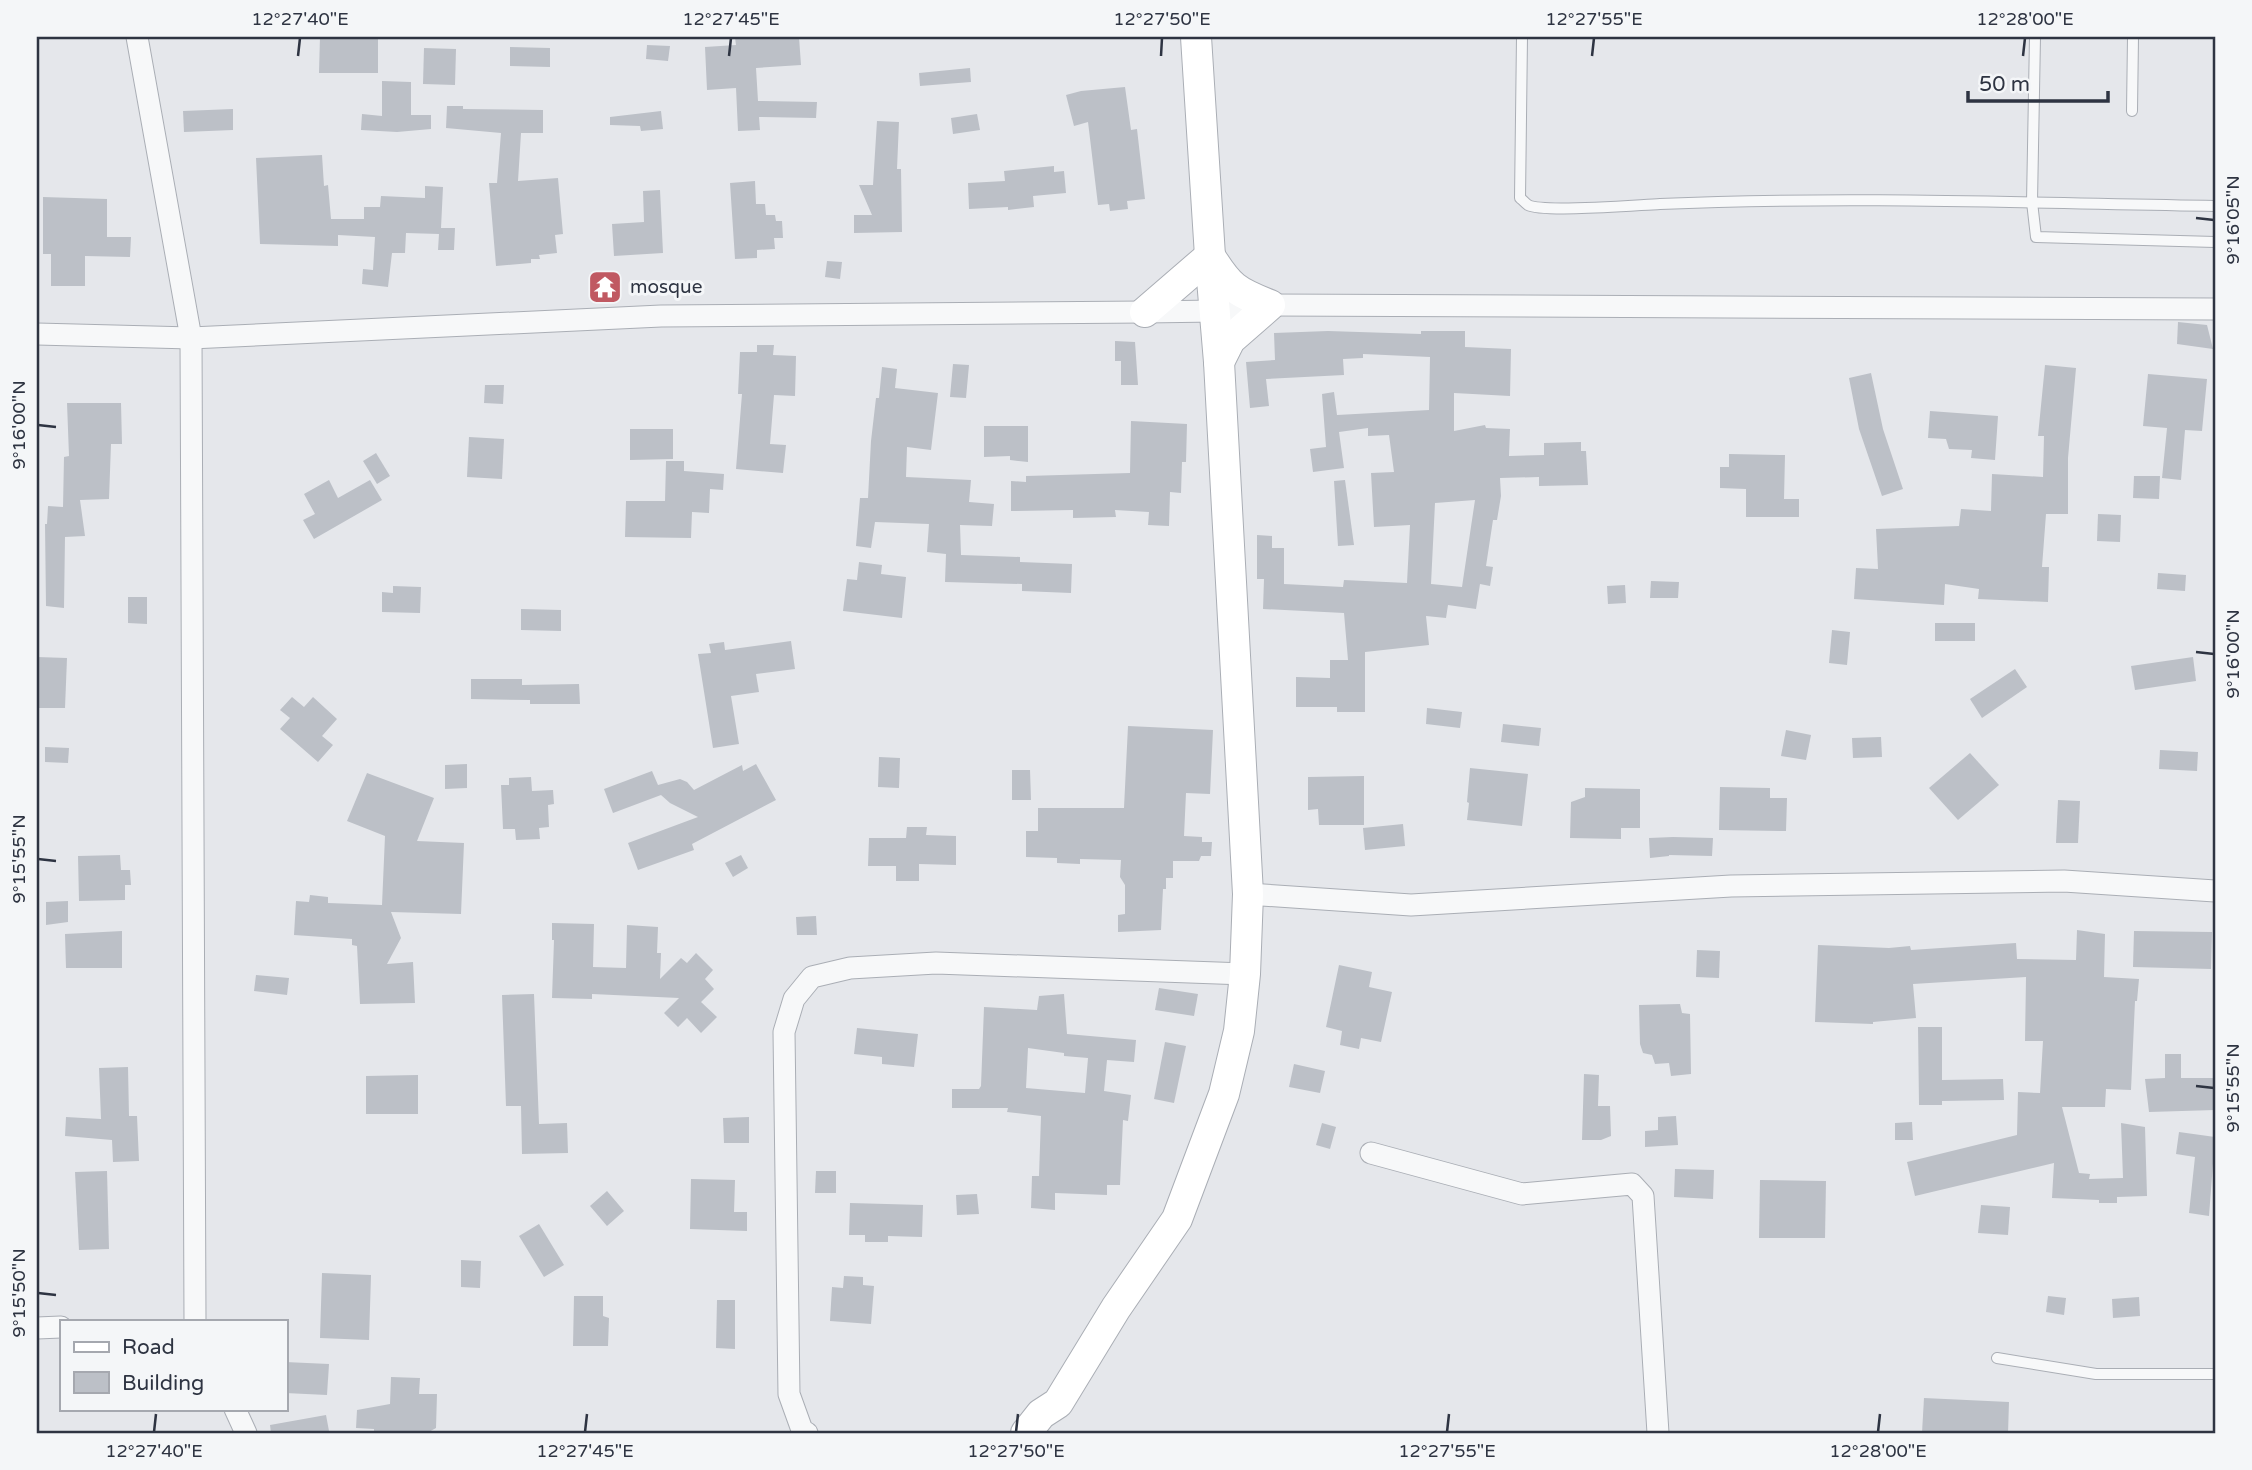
<svg xmlns="http://www.w3.org/2000/svg" width="2252" height="1470" font-family="'Varela Round',sans-serif">
  <style>
    .building { fill: #bcc0c7; fill-rule: evenodd }
    .lines { fill: none; stroke-linecap: round; stroke-linejoin: round }
    .lane-casing { stroke: #aaaeb5; stroke-width: 12 }
    .street-casing { stroke: #aaaeb5; stroke-width: 23 }
    .secondary-casing { stroke: #aaaeb5; stroke-width: 32 }
    .lane { stroke: #f7f8f9; stroke-width: 10 }
    .street { stroke: #f7f8f9; stroke-width: 21 }
    .secondary { stroke: #fff; stroke-width: 30 }
    .ticks { fill: none; stroke: #2e3442; stroke-width: 2.5 }
    .labels { text-anchor: middle; dominant-baseline: central; stroke-width: 6; stroke-linejoin: round; paint-order: stroke }
    .poi-label { font-size: 19px; fill: #2e3442; stroke: #f4f6f8; text-anchor: start }
    .neatline { fill: none; stroke: #2e3442; stroke-width: 2.5 }
    .ticks-label { font-size: 18px; text-anchor: middle; fill: #2e3442 }
  </style>
  <rect width="100%" height="100%" fill="#e5e7eb"/>
  <g class="building">
    <polygon points="320,37 378,37 378,73 319,73"/>
    <polygon points="735,37 799,37 801,65 756,68 758,101 817,102 816,118 759,117 760,130 738,131 736,88 707,90 705,47 736,45"/>
    <polygon points="647,45 670,46 668,61 646,59"/>
    <polygon points="510,47 550,48 550,67 510,66"/>
    <polygon points="424,48 456,49 455,85 423,84"/>
    <polygon points="970,68 971,82 920,86 919,73"/>
    <polygon points="382,81 411,82 411,115 431,115 431,129 397,132 361,130 362,114 382,116"/>
    <polygon points="1125,87 1131,130 1137,129 1145,199 1127,201 1128,209 1110,211 1109,204 1098,205 1088,122 1074,126 1066,95 1081,91"/>
    <polygon points="447,106 463,106 463,109 543,110 543,133 521,133 518,181 558,178 563,234 555,235 557,253 539,255 540,259 531,259 531,263 496,266 489,183 497,183 501,133 446,128"/>
    <polygon points="233,109 233,130 184,132 183,111"/>
    <polygon points="661,111 663,129 641,131 640,126 610,125 610,117"/>
    <polygon points="977,114 980,130 953,134 951,118"/>
    <polygon points="877,121 899,122 897,169 901,169 902,232 854,233 854,215 872,215 859,185 873,185"/>
    <polygon points="322,155 324,186 328,185 331,219 364,219 364,207 380,207 381,196 425,198 425,186 443,187 441,228 455,228 454,250 438,250 439,234 406,233 405,253 392,253 388,287 362,284 363,269 373,270 375,237 338,235 338,246 260,244 256,158"/>
    <polygon points="1054,166 1054,172 1064,171 1066,193 1033,196 1034,207 1008,210 1008,207 969,209 968,183 1005,181 1004,171"/>
    <polygon points="755,181 756,204 765,204 766,215 775,215 776,221 782,221 783,238 774,238 775,249 757,250 757,258 735,259 730,183"/>
    <polygon points="660,190 663,253 614,256 612,224 644,222 643,191"/>
    <polygon points="43,197 107,199 107,237 131,237 130,257 85,256 85,286 51,286 51,254 43,254"/>
    <polygon points="827,261 842,262 840,279 825,277"/>
    <polygon points="2178,322 2207,325 2213,349 2177,344"/>
    <path d="M1328 331 1421 334V331H1465V347L1511 349 1510 396 1454 393V431L1485 425 1486 428 1510 429 1509 456 1544 455V443L1581 442V451H1586L1588 485 1539 486V477L1500 478 1501 496 1497 520H1493L1486 566 1493 567 1490 586 1480 584 1476 609 1448 605 1446 618 1426 616 1429 645 1365 652V712H1337V707H1296V677L1330 678V660H1348L1344 613 1263 609 1264 579H1257V535L1272 536V548H1284V584L1343 587 1344 580 1407 583 1410 525 1374 527 1371 473 1394 472 1389 435 1368 436V428L1339 432 1344 468 1313 472 1310 449 1326 447 1322 394 1334 392 1337 415 1429 410 1430 357 1363 354V358L1343 359 1344 375 1266 379 1269 406 1250 408 1246 362 1275 360 1274 333ZM1475 500 1462 587 1431 584 1435 503Z"/>
    <polygon points="1115,341 1135,342 1138,385 1121,385 1121,361 1115,361"/>
    <polygon points="757,345 774,345 773,355 796,356 795,396 774,395 770,444 786,445 783,473 736,469 742,394 738,394 740,352 757,352"/>
    <polygon points="953,364 969,365 966,398 950,397"/>
    <polygon points="2045,365 2076,368 2068,458 2068,514 2046,514 2042,567 2049,567 2048,602 1978,599 1979,589 1945,584 1944,605 1854,599 1856,568 1878,569 1876,529 1959,526 1961,509 1991,511 1992,474 2043,477 2044,436 2038,436"/>
    <polygon points="882,367 897,369 895,388 938,393 931,450 907,447 906,477 971,480 969,502 994,504 992,526 960,525 961,555 1020,557 1020,562 1072,564 1071,593 1022,591 1022,584 945,582 946,554 927,552 929,524 875,522 871,548 856,546 860,498 868,498 871,441 876,398 879,398"/>
    <polygon points="1871,373 1883,429 1903,489 1882,496 1859,429 1849,378"/>
    <polygon points="2148,374 2207,379 2202,431 2185,430 2181,480 2162,478 2167,428 2143,426"/>
    <polygon points="485,385 504,385 503,404 484,403"/>
    <polygon points="67,403 121,403 122,444 111,444 109,499 80,500 85,536 65,537 64,608 46,606 45,524 47,524 48,506 63,507 64,457 69,456"/>
    <polygon points="1930,411 1998,416 1995,460 1971,458 1972,450 1949,449 1946,439 1928,438"/>
    <polygon points="1131,421 1187,424 1186,462 1182,462 1181,493 1170,492 1169,526 1148,525 1149,512 1115,510 1116,517 1073,518 1073,510 1011,511 1011,481 1026,482 1026,476 1130,473"/>
    <polygon points="984,426 1028,426 1028,462 1010,460 1010,456 984,457"/>
    <polygon points="630,429 673,429 673,459 630,460"/>
    <polygon points="469,437 504,439 502,479 467,477"/>
    <polygon points="376,453 390,476 377,484 363,461"/>
    <polygon points="1729,454 1785,455 1784,499 1799,499 1799,517 1746,517 1746,489 1720,488 1720,467 1729,467"/>
    <polygon points="666,461 684,461 684,471 724,474 723,490 710,489 709,513 692,512 691,538 625,537 626,501 665,501"/>
    <polygon points="2134,476 2160,476 2159,499 2133,498"/>
    <polygon points="329,480 338,498 370,480 382,500 314,539 303,520 315,514 304,494"/>
    <polygon points="1345,480 1354,545 1338,546 1334,481"/>
    <polygon points="2098,514 2121,515 2120,542 2097,541"/>
    <polygon points="859,562 882,565 881,574 906,577 902,618 843,611 847,579 857,580"/>
    <polygon points="2158,573 2186,575 2185,591 2157,589"/>
    <polygon points="1651,581 1679,582 1678,598 1650,598"/>
    <polygon points="1625,585 1626,603 1608,604 1607,586"/>
    <polygon points="393,586 421,587 420,613 382,612 382,592 393,593"/>
    <polygon points="128,597 147,597 147,624 128,623"/>
    <polygon points="521,609 561,610 561,631 521,630"/>
    <rect x="1935" y="623" width="40" height="18"/>
    <polygon points="1832,630 1850,632 1847,665 1829,663"/>
    <polygon points="791,641 795,669 756,674 759,692 731,696 739,744 713,748 698,654 711,653 709,644 724,642 725,650"/>
    <polygon points="37,657 67,658 65,708 37,708"/>
    <polygon points="2193,657 2196,681 2135,690 2131,666"/>
    <polygon points="2015,669 2027,687 1982,718 1970,699"/>
    <polygon points="471,679 522,679 522,685 579,684 580,704 530,704 530,700 471,699"/>
    <polygon points="292,697 304,707 313,697 337,719 322,736 333,745 318,762 280,729 290,718 280,710"/>
    <polygon points="1427,708 1462,712 1460,728 1426,724"/>
    <polygon points="1503,724 1541,728 1539,746 1501,742"/>
    <polygon points="1128,726 1213,730 1210,794 1186,793 1184,836 1202,837 1202,842 1212,842 1211,856 1201,856 1199,861 1173,861 1173,878 1166,878 1166,889 1163,889 1161,930 1118,932 1118,915 1125,914 1125,885 1120,877 1121,860 1080,859 1080,864 1057,863 1057,858 1026,857 1026,831 1038,831 1038,808 1124,808"/>
    <polygon points="1786,730 1811,735 1806,760 1781,756"/>
    <polygon points="1881,737 1882,757 1853,758 1852,738"/>
    <polygon points="45,747 69,748 68,763 45,762"/>
    <polygon points="2160,750 2198,752 2197,771 2159,769"/>
    <polygon points="1970,753 1999,785 1958,820 1929,788"/>
    <polygon points="879,757 900,758 899,788 878,787"/>
    <polygon points="467,764 467,788 445,789 445,765"/>
    <polygon points="756,764 776,800 692,844 694,850 638,870 628,843 698,817 670,803 661,795 613,813 604,789 652,771 658,785 680,779 687,782 694,790 742,765 743,771"/>
    <polygon points="1470,768 1528,774 1522,826 1467,820 1469,803 1467,802"/>
    <polygon points="1012,770 1030,770 1031,800 1012,800"/>
    <polygon points="367,773 434,798 417,841 464,843 461,914 391,912 401,938 387,964 413,962 415,1003 360,1004 357,946 352,945 352,939 294,935 296,901 309,902 310,895 328,897 328,903 382,905 385,836 347,821"/>
    <polygon points="1364,776 1364,825 1319,825 1318,809 1308,810 1308,777"/>
    <polygon points="531,777 532,791 553,790 554,804 548,805 549,827 539,828 540,839 516,840 515,829 503,829 501,785 509,785 509,778"/>
    <polygon points="1720,787 1770,788 1770,798 1787,798 1786,831 1719,830"/>
    <polygon points="1585,788 1640,789 1640,828 1621,828 1621,839 1570,838 1571,802 1585,797"/>
    <polygon points="2058,800 2080,801 2078,843 2056,843"/>
    <polygon points="1403,824 1405,846 1365,850 1363,828"/>
    <polygon points="907,827 927,827 926,835 956,836 956,865 919,864 919,881 896,881 896,866 868,866 869,838 906,838"/>
    <polygon points="1673,837 1713,838 1712,856 1669,855 1669,856 1650,858 1649,838"/>
    <polygon points="120,855 121,870 130,870 131,885 125,885 125,900 79,901 78,856"/>
    <polygon points="741,855 748,868 733,877 725,863"/>
    <polygon points="68,901 68,922 46,925 46,902"/>
    <polygon points="816,916 817,935 797,935 796,917"/>
    <polygon points="552,923 594,924 593,967 626,968 627,925 658,927 657,953 661,953 660,979 681,958 687,963 696,953 713,970 705,979 714,989 701,1002 717,1017 701,1033 687,1018 678,1027 664,1013 679,998 592,994 592,999 552,998 554,940 552,940"/>
    <polygon points="2077,930 2105,934 2104,977 2139,979 2137,1001 2135,1001 2131,1090 2106,1089 2105,1107 2062,1107 2079,1173 2090,1174 2089,1179 2123,1178 2121,1123 2145,1127 2147,1196 2117,1197 2117,1203 2099,1203 2099,1200 2052,1198 2054,1163 1915,1196 1907,1162 2017,1135 2018,1092 2040,1093 2043,1041 2025,1041 2026,977 1913,984 1916,1018 1873,1022 1873,1024 1815,1022 1818,945 1889,948 1910,946 1911,950 2016,943 2017,959 2076,960"/>
    <polygon points="122,931 122,968 66,968 65,934"/>
    <polygon points="2134,931 2212,932 2211,969 2133,967"/>
    <polygon points="1697,950 1720,951 1719,978 1696,977"/>
    <polygon points="1339,965 1372,972 1369,987 1392,992 1381,1042 1361,1038 1359,1049 1340,1045 1342,1031 1326,1027"/>
    <polygon points="256,975 289,978 287,995 254,991"/>
    <polygon points="1159,988 1198,994 1194,1016 1155,1010"/>
    <polygon points="534,994 539,1124 567,1123 568,1153 522,1154 521,1106 506,1106 502,995"/>
    <path d="M1064 994 1067 1034 1136 1040 1134 1062 1107 1060 1104 1091 1131 1095 1128 1121 1123 1120 1120 1185H1107V1195L1055 1193V1210L1031 1208 1032 1176H1039L1041 1116 1007 1112 1008 1108H952V1089H979L981 1086 984 1007 1037 1010 1039 996ZM1028 1048 1064 1053V1056L1088 1058 1085 1093 1026 1088Z"/>
    <polygon points="1680,1004 1682,1013 1690,1014 1691,1074 1671,1076 1669,1063 1655,1064 1652,1055 1643,1053 1640,1044 1639,1005"/>
    <polygon points="1918,1027 1942,1027 1942,1080 2003,1079 2004,1100 1942,1101 1942,1105 1919,1105"/>
    <polygon points="857,1028 918,1034 914,1067 882,1064 882,1057 854,1054"/>
    <polygon points="1165,1042 1186,1046 1174,1103 1154,1099"/>
    <polygon points="2165,1054 2181,1054 2181,1078 2215,1078 2215,1110 2149,1112 2145,1079 2165,1078"/>
    <polygon points="1294,1064 1325,1071 1320,1093 1289,1087"/>
    <polygon points="128,1067 129,1116 137,1116 139,1161 113,1162 112,1140 65,1136 66,1117 101,1119 99,1068"/>
    <polygon points="1584,1074 1599,1075 1598,1106 1610,1106 1611,1136 1601,1140 1582,1140"/>
    <polygon points="418,1075 418,1114 366,1114 366,1076"/>
    <polygon points="1676,1116 1678,1145 1645,1147 1645,1131 1658,1130 1658,1117"/>
    <polygon points="749,1117 749,1143 724,1143 723,1118"/>
    <polygon points="1912,1122 1913,1140 1895,1140 1895,1123"/>
    <polygon points="1322,1123 1336,1127 1330,1149 1316,1145"/>
    <polygon points="2179,1132 2215,1137 2209,1216 2189,1213 2195,1157 2176,1154"/>
    <polygon points="1675,1169 1714,1170 1713,1199 1674,1197"/>
    <polygon points="107,1171 109,1249 79,1250 75,1172"/>
    <polygon points="816,1171 836,1171 836,1193 815,1193"/>
    <polygon points="691,1179 735,1180 734,1212 747,1212 747,1231 690,1229"/>
    <polygon points="1760,1180 1826,1181 1825,1238 1759,1238"/>
    <polygon points="607,1191 624,1211 607,1226 590,1206"/>
    <polygon points="977,1194 979,1214 957,1215 956,1195"/>
    <polygon points="850,1203 923,1205 922,1237 888,1236 888,1242 865,1242 865,1235 849,1235"/>
    <polygon points="1981,1205 2010,1207 2008,1235 1978,1233"/>
    <polygon points="539,1224 564,1265 544,1277 519,1236"/>
    <polygon points="461,1260 481,1261 480,1288 461,1287"/>
    <polygon points="322,1273 371,1275 369,1340 320,1338"/>
    <polygon points="844,1276 863,1277 863,1285 874,1286 871,1324 830,1321 832,1287 843,1288"/>
    <polygon points="574,1296 603,1296 603,1316 609,1318 608,1346 573,1346"/>
    <polygon points="2048,1296 2066,1298 2064,1315 2046,1312"/>
    <polygon points="2139,1297 2140,1316 2113,1318 2112,1299"/>
    <polygon points="717,1300 735,1300 735,1349 716,1348"/>
    <polygon points="285,1362 329,1364 327,1395 285,1393"/>
    <polygon points="391,1377 420,1378 419,1394 437,1394 436,1428 427,1433 374,1433 374,1429 356,1428 357,1410 390,1404"/>
    <polygon points="1924,1398 2009,1402 2008,1433 1922,1433"/>
    <polygon points="326,1415 329,1431 271,1433 270,1425"/>
  </g>
  <g class="lines">
    <g class="lane-casing">
      <g id="lane">
        <path d="M1522 37 1520 198C1523 200 1525 203 1528 205 1543 213 1637 205 1660 204 1845 196 2030 203 2215 206"/>
        <polyline points="2035,37 2032,202 2036,237 2215,242"/>
        <polyline points="2132,111 2133,37"/>
        <polyline points="1997,1358 2096,1374 2215,1374"/>
      </g>
    </g>
    <g class="street-casing">
      <g id="street">
        <polyline points="137,37 191,338 195,1321"/>
        <polyline points="37,334 191,338 661,316 1145,312 1216,311 1270,305 2215,309"/>
        <polyline points="1248,894 1411,905 1731,886 2064,881 2215,891"/>
        <polyline points="1371,1153 1522,1194 1632,1184 1643,1196 1658,1433"/>
        <polyline points="37,1328 61,1327"/>
        <polyline points="235,1409 246,1433"/>
        <polyline points="807,1433 802,1430 789,1394 784,1032 794,999 812,977 850,968 936,963 1245,974"/>
      </g>
    </g>
    <g class="secondary-casing">
      <g id="secondary">
        <path d="M1145 312 1210 256C1229 287 1236 292 1270 305L1230 340 1219 362"/>
        <polyline points="1026,1433 1041,1414 1058,1403 1116,1308 1177,1219 1224,1094 1239,1031 1245,974 1248,894 1219,362 1210,256 1196,37"/>
      </g>
    </g>
    <use href="#lane" class="lane"/>
    <use href="#street" class="street"/>
    <use href="#secondary" class="secondary"/>
  </g>
  <path class="ticks" d="M298 56 300 38M729 56 731 38M1161 56 1162 38M1592 56 1594 38M2023 56 2025 38M2196 218 2214 220M38 425 56 427M2196 652 2214 654M38 859 56 861M2196 1086 2214 1088M38 1293 56 1295M154 1432 156 1414M585 1432 587 1414M1016 1432 1018 1414M1447 1432 1449 1414M1878 1432 1880 1414"/>
  <defs>
    <g id="temple-square" transform="scale(1.75)"><rect x="-9" y="-9" width="18" height="18" rx="4" fill="#c05962" stroke="#f4f6f8"/><path d="M0-6L5-2H3V0L6.5 2.5H4V6H1.5V3h-3V6H-4V2.5H-6.5L-3 0V-2H-5Z" fill="#fff"/></g>
  </defs>
  <g fill-rule="evenodd">
    <use href="#temple-square" x="605" y="287"/>
  </g>
  <g class="labels">
    <g class="poi-label">
      <text x="630" y="287">mosque</text>
    </g>
  </g>
  <rect width="2252" height="1470" fill="none" stroke="#f4f6f8" stroke-width="77"/>
  <rect x="60" y="1320" width="228" height="91" fill="#f4f6f8" stroke="#a5a8af" stroke-width="2"/>
  <rect x="74" y="1342" width="35" height="10" fill="#ffffff" stroke="#a5a8af" stroke-width="2"/>
  <text x="122" y="1354" font-size="21" fill="#2e3442">Road</text>
  <rect x="74" y="1372" width="35" height="21" fill="#bcc0c7" stroke="#a5a8af" stroke-width="2"/>
  <text x="122" y="1390" font-size="21" fill="#2e3442">Building</text>
  <path d="M1968 91v10h140v-10" fill="none" stroke="#2e3442" stroke-width="3.5"/>
  <text x="1979" y="91" font-size="21" fill="#2e3442" stroke="#f4f6f8" stroke-width="5" paint-order="stroke">50 m</text>
  <rect x="38" y="38" width="2176" height="1394" class="neatline"/>
  <g class="ticks-label">
    <text x="300" y="25">12°27'40"E</text>
    <text x="731" y="25">12°27'45"E</text>
    <text x="1162" y="25">12°27'50"E</text>
    <text x="1594" y="25">12°27'55"E</text>
    <text x="2025" y="25">12°28'00"E</text>
    <text transform="translate(2233 220) rotate(-90)" y="6">9°16'05"N</text>
    <text transform="translate(19 425) rotate(-90)" y="6">9°16'00"N</text>
    <text transform="translate(2233 654) rotate(-90)" y="6">9°16'00"N</text>
    <text transform="translate(19 859) rotate(-90)" y="6">9°15'55"N</text>
    <text transform="translate(2233 1088) rotate(-90)" y="6">9°15'55"N</text>
    <text transform="translate(19 1293) rotate(-90)" y="6">9°15'50"N</text>
    <text x="154" y="1457">12°27'40"E</text>
    <text x="585" y="1457">12°27'45"E</text>
    <text x="1016" y="1457">12°27'50"E</text>
    <text x="1447" y="1457">12°27'55"E</text>
    <text x="1878" y="1457">12°28'00"E</text>
  </g>
</svg>
